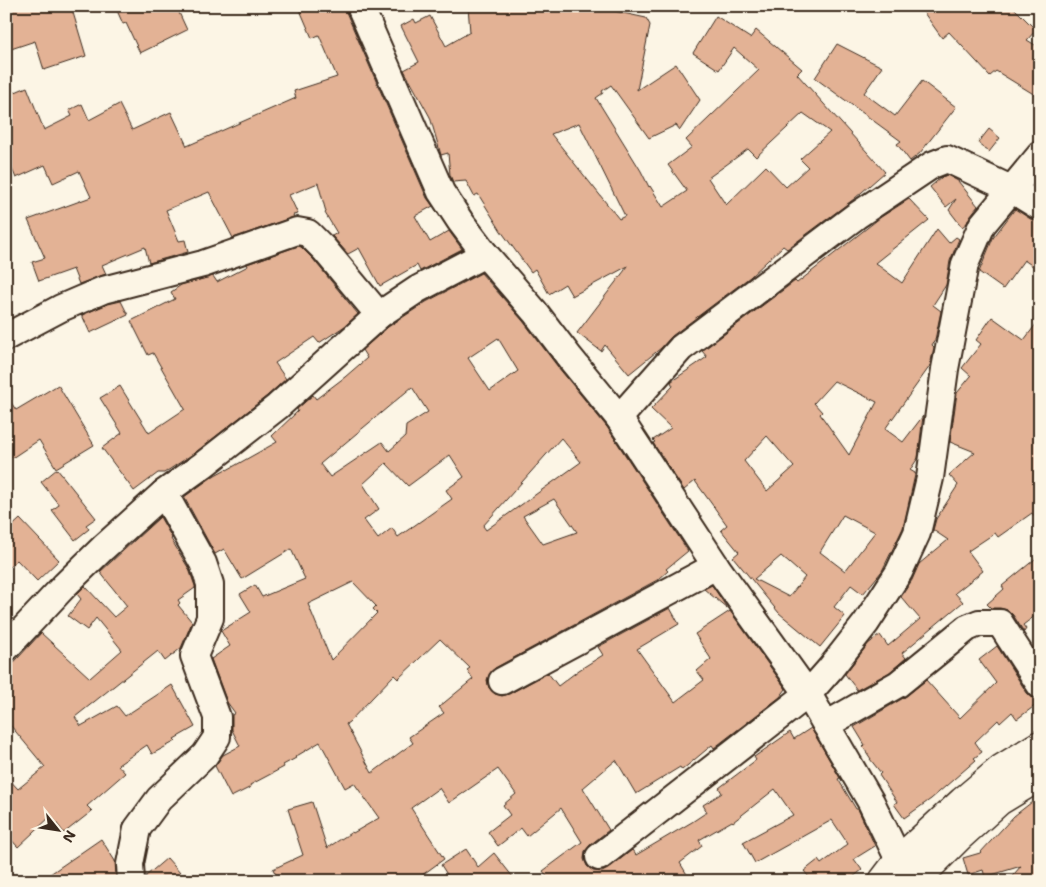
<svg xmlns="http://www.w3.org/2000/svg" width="1046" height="887" font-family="'Shantell Sans',sans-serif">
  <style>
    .building { fill: #e3b295; stroke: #3b2a1e; fill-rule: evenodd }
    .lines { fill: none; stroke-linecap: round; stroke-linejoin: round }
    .minor-casing { stroke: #3b2a1e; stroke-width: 30 }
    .major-casing { stroke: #3b2a1e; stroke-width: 31 }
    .minor { stroke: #fcf5e5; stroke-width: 26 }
    .major { stroke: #fcf5e5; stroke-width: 28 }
  </style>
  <rect width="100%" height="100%" fill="#fcf5e5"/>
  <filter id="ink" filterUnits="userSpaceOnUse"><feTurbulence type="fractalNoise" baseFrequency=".02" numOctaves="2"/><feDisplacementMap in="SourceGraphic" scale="10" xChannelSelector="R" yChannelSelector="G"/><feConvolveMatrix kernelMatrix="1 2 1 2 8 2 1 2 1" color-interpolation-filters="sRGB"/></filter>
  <g filter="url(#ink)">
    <g class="building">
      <polygon points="6,6 71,6 86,56 44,70 35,41 11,49 6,34"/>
      <polygon points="115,6 176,6 187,30 140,53 126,23 123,24"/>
      <polygon points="309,6 345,6 346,12 427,198 433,206 415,216 430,242 449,231 462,249 420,271 417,265 380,286 359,248 348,254 332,236 337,233 325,213 326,212 318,183 289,195 298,214 293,215 294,217 233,238 209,192 166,210 179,241 185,240 188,252 149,263 145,247 102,265 106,274 79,284 73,269 39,281 32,262 45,258 28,220 91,197 79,171 53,183 45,165 16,178 6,156 6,96 27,87 44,130 72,116 69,110 82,104 89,120 119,104 132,130 171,112 187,146 296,98 294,91 337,77 319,35 312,38 300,10"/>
      <path d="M468 6H591L646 18 650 25 637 90 676 64 700 100 680 130 676 125 649 138 611 85 602 91 603 93 596 98 641 171 649 187 650 186 663 207 687 191 668 165 692 147 686 140 759 70 734 48 719 70 693 53 716 16 750 38 756 30 802 69 797 74 885 172 854 199 787 249 783 246 750 277 672 336 661 348 629 374 605 345 601 351 577 333 628 266 572 296 565 284 549 294 535 269 531 272 501 231 478 194 474 196 466 181 453 182 450 175 448 153 441 155 430 117 404 70 419 62 401 26 414 19 416 23 430 16 446 46 470 32ZM803 113 830 132 800 159 808 167 786 187 766 166 726 205 708 178 748 149 756 157ZM579 123 625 216 619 219 551 134Z"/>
      <polygon points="919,6 1012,6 1036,30 1027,40 1040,48 1040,98 996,71 990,76 949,32 942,38"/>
      <polygon points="837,44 882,67 864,93 895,116 922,81 956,107 920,153 910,161 897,144 901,141 815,78"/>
      <polygon points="989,129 1000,138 989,152 978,143"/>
      <polygon points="947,175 958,181 978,206 970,216 967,223 962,227 949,210 956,199 946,207 930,187 942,177"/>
      <path d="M909 199 929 220 875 263 902 283 937 229 949 243 956 237 959 239 950 261 946 285 933 305 941 311 935 340 932 345 934 347 930 366 885 429 903 442 923 416 918 458 910 470 915 473V475L903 528 882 571 863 594 851 585 834 607 845 616 820 647 779 613 733 557 739 552 721 530 727 525 695 481 684 490 653 443 655 442 653 440 671 428 651 409 673 386 671 382 672 381 707 357 702 351 795 281 797 283 881 217ZM834 381 877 402 849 455 820 414 822 412 814 403ZM767 436 794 467 767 491 744 461ZM843 515 875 532 845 571 820 552ZM781 556 805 577 789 597 754 579Z"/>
      <polygon points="1015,209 1032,220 1040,222 1040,271 1024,260 1003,289 979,272 993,238"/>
      <polygon points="298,246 301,247 313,259 358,314 345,326 319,343 314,337 275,363 286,379 267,396 196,452 164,473 158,473 134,491 102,448 122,433 100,398 120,386 149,433 185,409 153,353 148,355 131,321 175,299 171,292 181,285 213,276 217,282 248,266 247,264"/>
      <path d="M481 273 523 321 558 367 607 427 688 551 666 569 668 571 659 579 495 668 490 673 487 680 489 688 495 694 502 696 509 694 548 673 558 686 579 670 603 655 598 647 670 608 679 624 637 649 675 702 704 680 697 671 711 659 695 634 730 611 786 689 780 697 714 748 712 745 682 770 680 767 636 794 616 760 583 788 609 830 590 845 585 851 584 859 587 866 593 871 602 872 608 869 632 850 636 855 692 822 707 812 703 805 722 793 719 788 756 760 754 757 790 732 794 739 811 728 840 778 838 779 856 809H858L875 846 854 859 862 870 848 881H812L804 871 818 860 821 864 848 844 832 820 755 863 743 842 793 815 775 789 733 822 732 821 699 840 702 846 680 863 691 881H550L543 871 582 842 561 808 527 836 521 828 498 846 488 832 510 815 503 805 516 794 498 769 449 803 439 788 411 808 444 859 414 881H279L273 869 303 855 288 809 312 802 327 848 352 832 353 833 379 818 354 783 345 788 320 742 295 757 296 758 283 765 284 767 250 785 251 787 231 797 215 766 223 755 240 746 232 730V715L235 713 227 702 211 659 230 646 221 631 251 612 240 594 255 585 262 597 305 579 291 549 242 579 224 549 215 554 184 497 215 475 226 469 227 470 277 442 272 436 298 411 297 409 313 395 316 399 345 377 367 358 362 350 388 327 426 302ZM498 338 518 371 490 391 468 358ZM412 387 428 412 406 426 405 437 389 451 382 442 330 477 320 464ZM561 438 581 462 486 530 483 526ZM450 455 464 477 446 490 452 499 398 537 392 528 378 539 364 520 379 509 363 484 386 463 408 486ZM554 499 577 532 543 544 523 516ZM353 582 376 606 373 609 377 613 331 660 308 604ZM440 639 470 668 467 670 473 679 439 707 444 713 409 737 413 743 372 773 346 724 349 722 394 675 398 679Z"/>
      <polygon points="121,301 128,315 90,333 82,315 108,304"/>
      <polygon points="992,317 1024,340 1040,319 1040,523 1032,513 998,537 995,533 968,551 983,571 955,593 963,602 902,653 906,658 890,672 857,690 845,674 868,644 880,635 888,646 920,619 901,597 912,580 919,564 948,540 933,530 936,519 958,485 949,475 975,452 950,442 957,393 971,376 962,368 981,344 976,340"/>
      <polygon points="58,385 94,445 56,468 39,440 12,458 6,449 6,395 16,410"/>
      <polygon points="57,469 96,518 86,525 89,529 75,540 52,510 59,505 41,482"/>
      <polygon points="160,517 172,538 171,539 189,569 195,586 195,588 178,600 180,603 178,605 192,622 181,648 165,661 158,651 75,717 81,726 117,706 125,716 172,685 195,727 174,739 176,741 152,754 147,745 118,765 125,773 87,806 92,811 64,833 51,816 18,847 6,834 6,776 18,789 45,767 6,720 6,671 41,633 90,678 122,650 96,618 87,630 68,616 81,599 77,594 85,586 114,617 127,606 100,572"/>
      <polygon points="20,519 59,560 37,581 17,560 6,570 6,532"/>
      <polygon points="1040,555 1040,612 1023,625 1026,629 1024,632 1013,615 1008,610 1000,608 991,608 987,604 1004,589 1002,586"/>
      <polygon points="712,585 727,608 704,589"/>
      <polygon points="997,646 1027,693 1033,698 1040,700 1040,702 1017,719 1012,712 1000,723 998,720 975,742 982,752 974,758 976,760 931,799 904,818 894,804 897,802 879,775 881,773 870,759 871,759 863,747 865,745 854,727 905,697 926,680 960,718 996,683 979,660"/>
      <polygon points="1032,802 1040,813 1040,881 1008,881 1021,866 985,877 983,870 968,875 963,858 980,853 1014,816"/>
      <polygon points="101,839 115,861 116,877 110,881 40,881"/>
      <polygon points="466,849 478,867 494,853 516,881 451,881 441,865"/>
      <polygon points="167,858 187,881 146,881 146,876"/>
    </g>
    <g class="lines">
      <g class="minor-casing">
        <g id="minor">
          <polyline points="360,6 441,192 460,221 485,254 535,312 570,358 619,418 716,566 808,694 871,802 899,860 914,876"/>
          <polyline points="6,337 61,308 103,290 203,264 297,231 308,233 324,249 379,315"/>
          <polyline points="619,418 681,348 856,216 932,165 947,159 1011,189 1040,207"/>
          <polyline points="6,648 65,585 103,548 164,493 203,465 277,407 379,315 418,289 485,254"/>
          <polyline points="502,681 716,566"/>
          <polyline points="826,725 898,684 967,628 979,623 1000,623 1040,685"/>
          <polyline points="599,857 808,694 830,669 866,623 899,572 917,533 930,478 945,369 965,264 982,225 1040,155"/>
          <polyline points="131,881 130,864 137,829 159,799 205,755 217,737 217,717 194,656 210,618 210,584 203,563 164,493"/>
        </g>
      </g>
      <g class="major-casing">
        <g id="major">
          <polyline points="883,881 899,860 963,801 1001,769 1040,745"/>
          <polyline points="915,881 959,837 999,801 1040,776"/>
        </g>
      </g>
      <use href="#minor" class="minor"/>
      <use href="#major" class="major"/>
    </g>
  </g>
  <rect width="1046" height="887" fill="none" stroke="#fcf5e5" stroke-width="25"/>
  <rect x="12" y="12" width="1021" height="862" fill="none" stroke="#3b2a1e" stroke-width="2" filter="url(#ink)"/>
  <g transform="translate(58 830) rotate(120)" stroke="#fcf5e5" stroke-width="4" paint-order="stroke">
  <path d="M0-4L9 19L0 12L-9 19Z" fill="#3b2a1e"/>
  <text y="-8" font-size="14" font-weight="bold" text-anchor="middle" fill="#3b2a1e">N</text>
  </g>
</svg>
